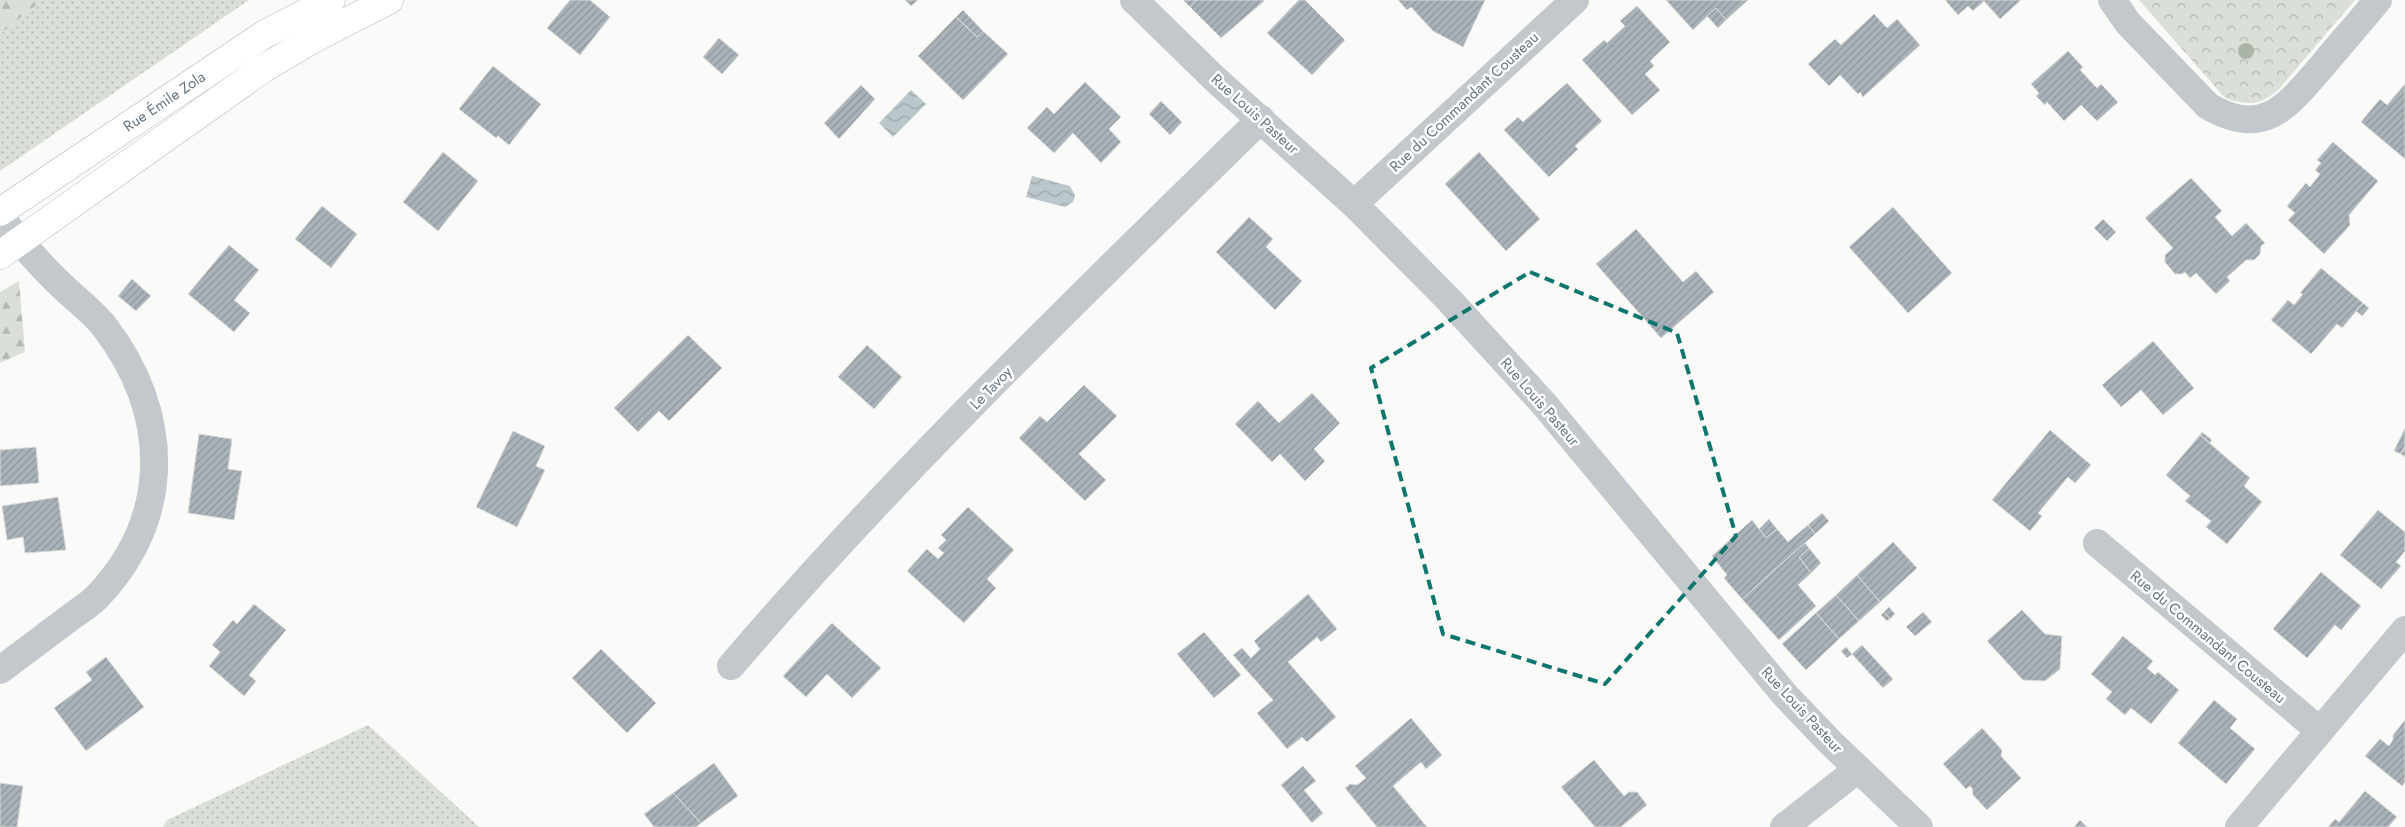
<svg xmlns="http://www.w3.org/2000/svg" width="2405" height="827" font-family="Jost,sans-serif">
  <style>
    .grass { fill: url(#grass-dots) }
    .forest { fill: url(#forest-firs) }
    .park { fill: url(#park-crowns) }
    .water { fill: url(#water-waves) }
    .building { fill: url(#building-hatch); stroke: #dcdcda }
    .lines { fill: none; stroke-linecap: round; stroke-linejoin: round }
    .secondary-casing { stroke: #b3babf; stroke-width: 29 }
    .street { stroke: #c3c8cc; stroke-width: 28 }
    .secondary { stroke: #fff; stroke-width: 28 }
    .tree { fill: #aab4a7 }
    .marked { fill: none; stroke: #0f766e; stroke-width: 4; stroke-dasharray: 10 6; stroke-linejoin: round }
    .labels { text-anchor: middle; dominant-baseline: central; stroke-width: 5; stroke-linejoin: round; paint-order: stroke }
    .street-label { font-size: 15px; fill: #657683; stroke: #fff }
  </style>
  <defs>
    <pattern id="grass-dots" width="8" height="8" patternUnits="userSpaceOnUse" patternTransform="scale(1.25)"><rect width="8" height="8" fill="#dadfd7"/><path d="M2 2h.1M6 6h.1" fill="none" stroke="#b4b9b4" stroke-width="1.8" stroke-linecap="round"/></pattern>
    <pattern id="forest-firs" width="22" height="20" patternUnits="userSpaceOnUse" patternTransform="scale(1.25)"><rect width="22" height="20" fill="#dadfd7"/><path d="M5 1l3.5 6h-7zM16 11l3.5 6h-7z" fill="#b4b9b4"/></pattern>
    <pattern id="park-crowns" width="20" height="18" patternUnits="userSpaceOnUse" patternTransform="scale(1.25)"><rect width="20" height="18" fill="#dadfd7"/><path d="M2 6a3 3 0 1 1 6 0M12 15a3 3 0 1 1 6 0" fill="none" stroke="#b4b9b4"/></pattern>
    <pattern id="water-waves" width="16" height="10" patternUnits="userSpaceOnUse" patternTransform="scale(1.25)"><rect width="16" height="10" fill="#bbc7cb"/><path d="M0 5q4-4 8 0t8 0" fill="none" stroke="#9ca6aa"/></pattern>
    <pattern id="building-hatch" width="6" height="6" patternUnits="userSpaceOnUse" patternTransform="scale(1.25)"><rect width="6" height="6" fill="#aab3b9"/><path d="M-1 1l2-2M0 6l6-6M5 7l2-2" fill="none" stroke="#8e969c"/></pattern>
  </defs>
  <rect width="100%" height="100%" fill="#fafaf8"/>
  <g class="grass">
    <polygon points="42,0 249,0 0,171 0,34"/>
    <polygon points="368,725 479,827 163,827 167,820"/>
  </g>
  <g class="forest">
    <polygon points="0,0 42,0 0,34"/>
    <polygon points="19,281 25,352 0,363 0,292"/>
  </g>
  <path class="park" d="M2139 0H2355L2279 89C2261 105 2247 107 2224 97Z"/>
  <g class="water">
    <polygon points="911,90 926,104 893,137 879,123"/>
    <polygon points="1032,176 1070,186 1075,195 1073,202 1065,207 1026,197"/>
  </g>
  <g class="building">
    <polygon points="570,0 590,0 610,17 580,55 547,28"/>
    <polygon points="905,0 918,0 911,6"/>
    <polygon points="1183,0 1197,0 1190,7"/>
    <polygon points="1197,0 1264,0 1264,1 1221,38 1190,7"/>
    <polygon points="1299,0 1305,0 1345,40 1312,75 1267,33"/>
    <polygon points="1398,0 1485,0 1463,47 1433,31 1411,7 1407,10"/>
    <polygon points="1666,0 1748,0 1726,20 1716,8 1693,30"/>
    <polygon points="1945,0 2021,0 2000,19 1984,1 1973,11 1968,6 1958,15"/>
    <polygon points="1637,6 1670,42 1650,61 1654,66 1645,74 1660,90 1632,115 1582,60 1604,40 1607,43 1625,26 1620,21"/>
    <polygon points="1716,8 1726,20 1718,28 1707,16"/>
    <polygon points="963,10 983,31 977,37 956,17"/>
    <polygon points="1874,14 1887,28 1897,19 1920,45 1863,97 1860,92 1858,94 1840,75 1829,86 1808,64 1835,39 1841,45"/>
    <polygon points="956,17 977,37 983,31 1008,54 963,100 918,56"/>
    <polygon points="719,38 739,55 722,74 703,57"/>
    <polygon points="2068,51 2083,67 2080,70 2097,88 2101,84 2118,102 2097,121 2081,105 2064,121 2047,102 2045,105 2036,96 2039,93 2031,84"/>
    <polygon points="493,66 541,104 509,145 498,136 496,138 459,109"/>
    <polygon points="1085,82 1121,117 1109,129 1121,142 1101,163 1073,133 1054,153 1027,128 1047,107 1054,114"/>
    <polygon points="1567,83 1602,121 1575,146 1578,149 1549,177 1504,130 1518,117 1523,122"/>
    <polygon points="2405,84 2405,159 2361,122 2380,99 2387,105"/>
    <polygon points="861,85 875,99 839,139 824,123"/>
    <polygon points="1161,101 1182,122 1170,135 1149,114"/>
    <polygon points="2333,142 2378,181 2349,215 2350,225 2324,254 2288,220 2295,213 2287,206 2306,183 2310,187 2320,174 2315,170 2321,163 2317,160"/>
    <polygon points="443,152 478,181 438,231 403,202"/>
    <polygon points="1479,152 1540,219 1506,251 1445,184"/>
    <polygon points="2191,178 2222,211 2215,217 2232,236 2246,223 2265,243 2261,246 2260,254 2254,260 2246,260 2227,277 2230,281 2216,294 2196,273 2190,278 2185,272 2182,274 2175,274 2165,262 2165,255 2173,248 2145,218"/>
    <polygon points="322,206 357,234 331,268 295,239"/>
    <polygon points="1893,207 1952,273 1908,313 1849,247"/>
    <polygon points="1249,217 1273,239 1266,247 1302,281 1275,310 1216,252"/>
    <polygon points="2103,219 2116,232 2107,241 2094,228"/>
    <polygon points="1636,229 1683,282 1696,271 1714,292 1661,338 1596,264"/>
    <polygon points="229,245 259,270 234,300 250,313 234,332 188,294"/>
    <polygon points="2321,268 2363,303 2342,328 2337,324 2311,354 2271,320 2288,300 2294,305 2303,294 2300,293"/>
    <polygon points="132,279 151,296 136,311 118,296"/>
    <polygon points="2363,303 2369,308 2362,316 2356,311"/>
    <polygon points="688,335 722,368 669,421 659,411 638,432 614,408"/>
    <polygon points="2153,341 2194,388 2163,415 2141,390 2121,407 2102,385"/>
    <polygon points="867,345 902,377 874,409 838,377"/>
    <polygon points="1084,385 1117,416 1079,454 1106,480 1085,501 1019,438 1040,416 1047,422"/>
    <polygon points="1312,393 1340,423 1314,449 1325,461 1305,481 1280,454 1272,462 1235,424 1258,401 1279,423"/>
    <polygon points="2405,428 2405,446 2401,454 2394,451"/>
    <polygon points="2050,430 2091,465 2075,483 2068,477 2038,513 2042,516 2030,531 1992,500"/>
    <polygon points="513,431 545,446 536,466 545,470 517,527 476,507"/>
    <polygon points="2202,432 2212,440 2210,443 2200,435"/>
    <polygon points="199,434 232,439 228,469 242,471 234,520 188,513"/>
    <polygon points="2200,435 2250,478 2244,486 2262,502 2227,544 2206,527 2211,521 2185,501 2190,496 2166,475"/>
    <polygon points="2405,446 2405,457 2401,454"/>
    <polygon points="36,447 39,483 0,486 0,450"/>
    <polygon points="58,497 66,550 25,553 23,537 7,540 2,506"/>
    <polygon points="968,507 1014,550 987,579 996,588 964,623 907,571 927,549 938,559 944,553 938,548 946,540 941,535"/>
    <polygon points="2378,510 2405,532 2405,551 2396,562 2401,566 2381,589 2340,555"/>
    <polygon points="1822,513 1829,521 1815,534 1808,525"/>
    <polygon points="1769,519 1777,529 1766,538 1759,529"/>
    <polygon points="1752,520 1766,538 1777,529 1788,542 1808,525 1815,534 1742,599 1724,578 1727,575 1712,556"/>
    <polygon points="1893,542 1917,568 1880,602 1857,575"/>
    <polygon points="1805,543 1809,548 1799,557 1811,573 1798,585 1816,606 1779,640 1742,599"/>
    <polygon points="1809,548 1821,563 1811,573 1799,557"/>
    <polygon points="2321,572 2361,606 2341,630 2335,625 2307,658 2273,629"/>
    <polygon points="1857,575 1880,602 1859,621 1836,595"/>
    <polygon points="1308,594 1337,629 1321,642 1317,637 1288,662 1336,717 1307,742 1302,737 1287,749 1257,713 1273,700 1233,655 1242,648 1251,658 1260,649 1254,641"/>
    <polygon points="1836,595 1859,621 1839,639 1816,613"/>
    <polygon points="254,604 286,630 249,675 256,681 244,696 209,666 220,652 212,645 233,620 237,624"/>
    <polygon points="1889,607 1895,614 1890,619 1884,612"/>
    <polygon points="2022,610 2045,634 2062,636 2060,669 2045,681 2023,680 1987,641"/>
    <polygon points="1884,612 1890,619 1887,621 1881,615"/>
    <polygon points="1923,612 1932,622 1915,636 1906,627"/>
    <polygon points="1816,613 1839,639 1806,670 1782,644"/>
    <polygon points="832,623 881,668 852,698 827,674 806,697 783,676"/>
    <polygon points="1204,632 1241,675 1214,698 1177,654"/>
    <polygon points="2123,636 2153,661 2147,668 2155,675 2158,672 2179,690 2151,724 2131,708 2125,715 2106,699 2112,692 2091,674"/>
    <polygon points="1862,645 1893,679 1883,688 1852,654"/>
    <polygon points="1846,647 1852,654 1847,658 1841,651"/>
    <polygon points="601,649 656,703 627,733 572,678"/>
    <polygon points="106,657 144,707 86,751 54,708 92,680 86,672"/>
    <polygon points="2214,700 2237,719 2230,728 2255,749 2226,784 2178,743"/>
    <polygon points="1411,718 1442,755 1426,769 1421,762 1393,786 1427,827 1377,827 1345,788 1350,784 1357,785 1366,778 1355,766"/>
    <polygon points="2405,720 2405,782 2402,786 2365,756 2380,739 2389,746 2393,740 2393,735"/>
    <polygon points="1982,728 2002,750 2001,756 2021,778 1987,810 1973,795 1972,788 1970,786 1966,789 1943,764"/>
    <polygon points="1594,760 1624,796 1629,792 1637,792 1647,805 1621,827 1595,827 1561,787"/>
    <polygon points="714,763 738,796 701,823 673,793"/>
    <polygon points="1303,766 1316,781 1304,790 1323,813 1312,823 1281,785"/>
    <polygon points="0,783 23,786 17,827 0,827"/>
    <polygon points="2365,791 2397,817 2388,827 2328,827 2335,819 2339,822"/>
    <polygon points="673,793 701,823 696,827 654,827 644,814"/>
    <polygon points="2080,820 2087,827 2074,827"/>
  </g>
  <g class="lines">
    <g class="secondary-casing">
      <g id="secondary">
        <path id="s1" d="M0 212 265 34 331 0"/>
        <polyline points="0,255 264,68 315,38 389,0"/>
      </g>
    </g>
    <g class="street">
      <polyline points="1134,0 1215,79 1354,204 1449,300 1544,404 1785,695 1830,742 1919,827"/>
      <path d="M2112 0 2128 23 2208 106C2265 139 2287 106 2323 65 2341 43 2360 22 2378 0"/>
      <polyline points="1354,204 1575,0"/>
      <path d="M0 216C19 241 38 263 60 284 74 298 92 311 104 326 170 412 174 516 97 597 88 606 76 613 67 620 44 637 22 654 0 670"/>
      <polyline points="2097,543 2320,731"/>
      <path d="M731 666C896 473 1080 297 1261 119"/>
      <polyline points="1784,827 1858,769"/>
      <polyline points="2239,827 2405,630"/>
    </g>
    <use href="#secondary" class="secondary"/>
  </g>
  <circle class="tree" cx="2246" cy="51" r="8"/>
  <path class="marked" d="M1530 272 1677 333 1736 536 1605 684 1443 634 1371 368Z"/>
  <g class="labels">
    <g class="street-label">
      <text stroke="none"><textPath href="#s1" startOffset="198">Rue Émile Zola</textPath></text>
      <text transform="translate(1464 102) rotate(-43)">Rue du Commandant Cousteau</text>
      <text transform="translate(1255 114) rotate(42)">Rue Louis Pasteur</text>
      <text transform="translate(991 388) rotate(-46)">Le Tavoy</text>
      <text transform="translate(1540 402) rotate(49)">Rue Louis Pasteur</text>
      <text transform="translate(2208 637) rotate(40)">Rue du Commandant Cousteau</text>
      <text transform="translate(1802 710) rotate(47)">Rue Louis Pasteur</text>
    </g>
  </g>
</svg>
